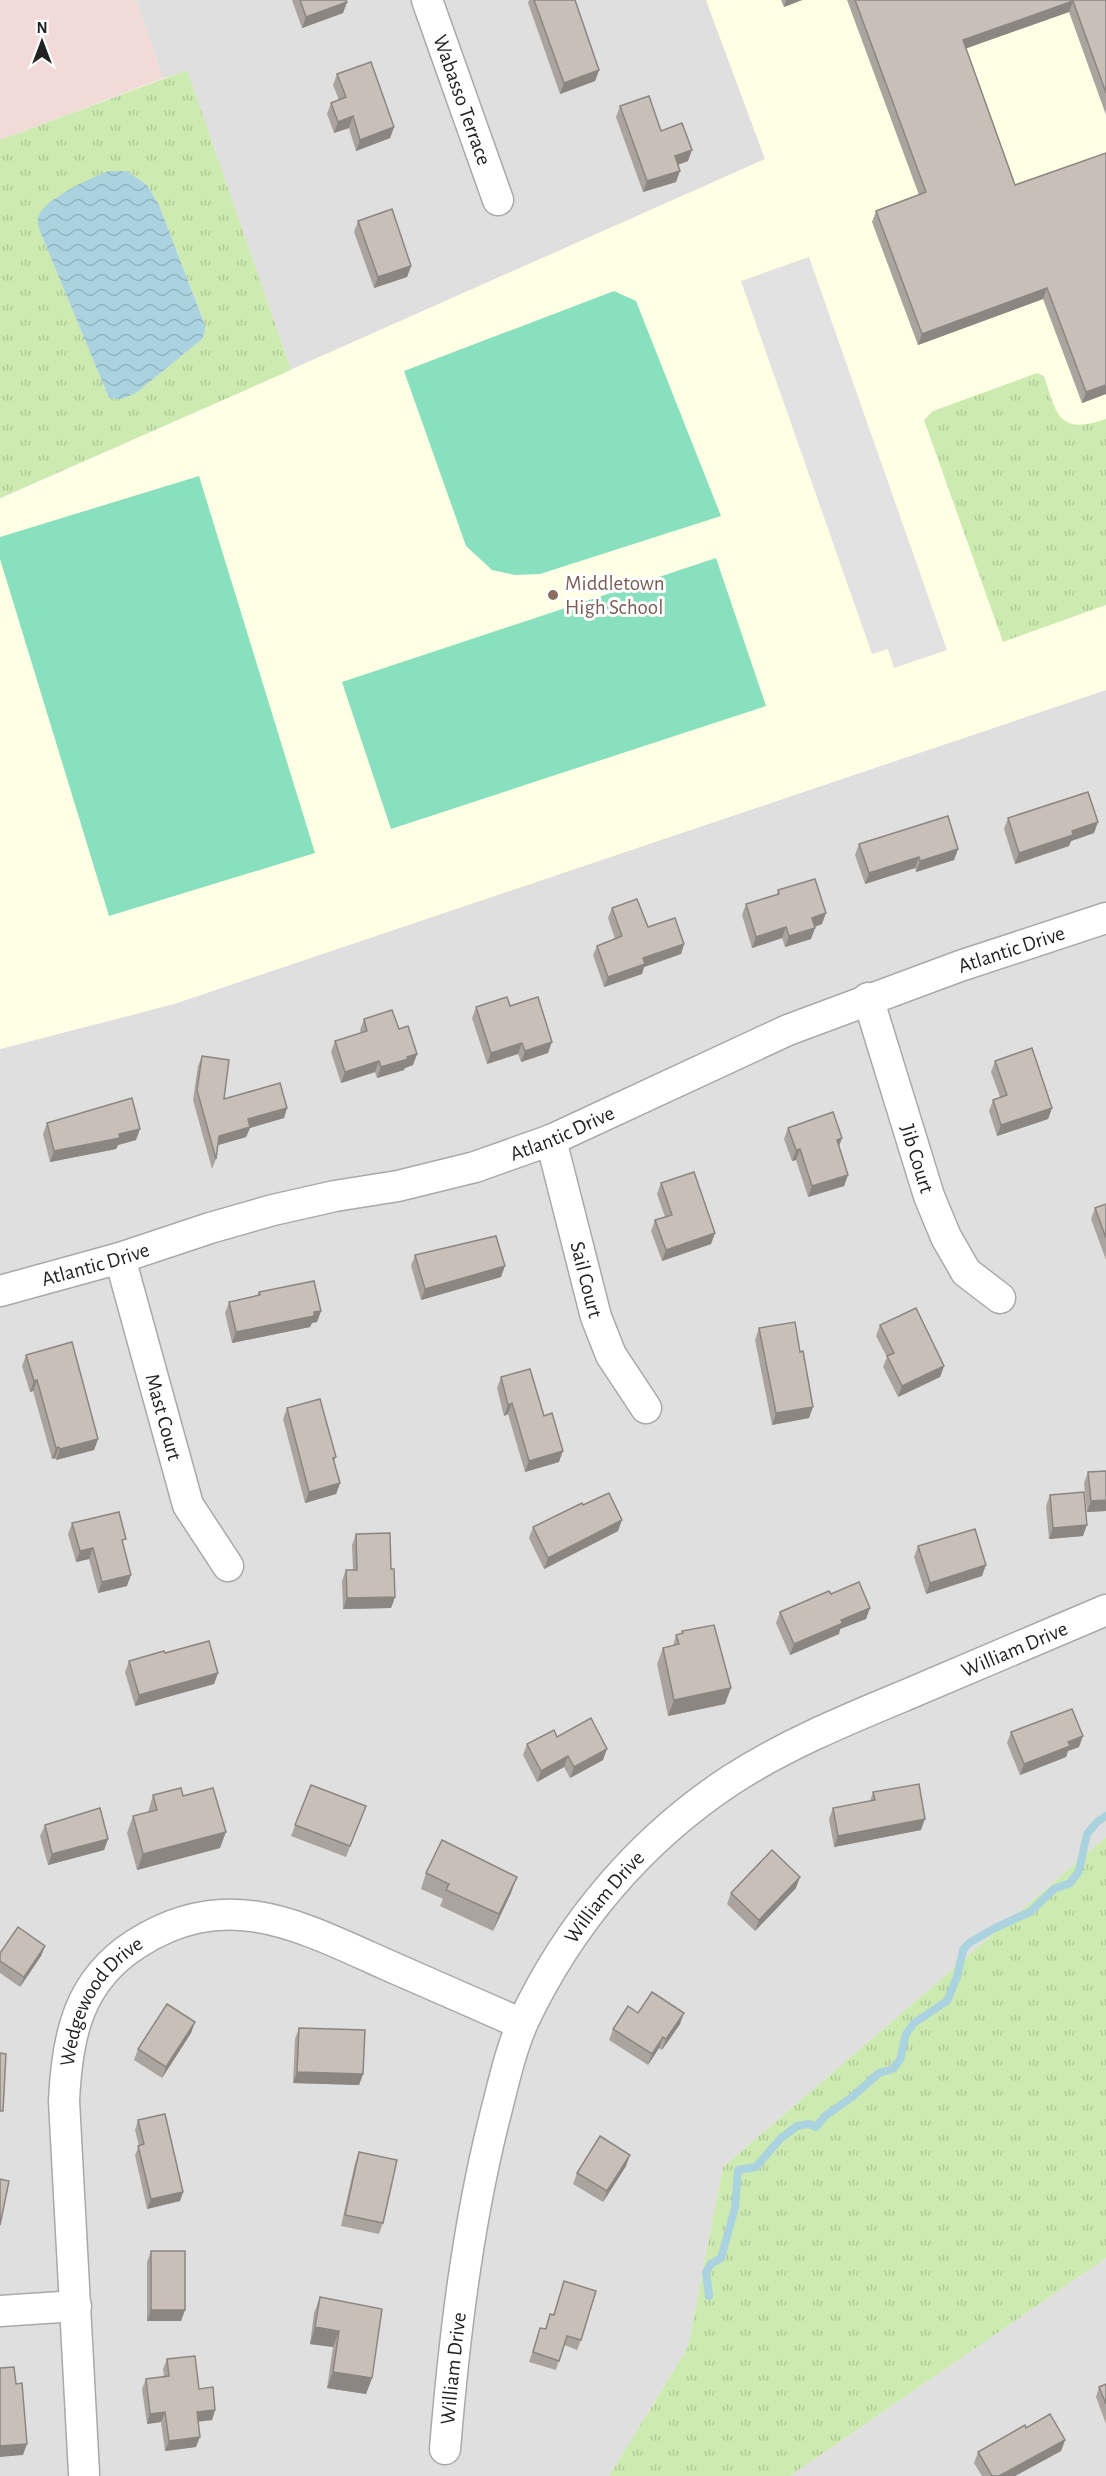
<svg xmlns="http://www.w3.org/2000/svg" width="1106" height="2476" font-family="'Alegreya Sans',sans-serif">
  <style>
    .residential { fill: #e0dfdf }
    .commercial { fill: #f2dad9 }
    .education { fill: #ffffe5 }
    .grass { fill: url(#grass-tufts); fill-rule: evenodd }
    .pitch { fill: #88e0be }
    .parking { fill: #e2e2e2 }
    .water { fill: url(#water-waves) }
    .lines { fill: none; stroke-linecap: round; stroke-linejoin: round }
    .stream { stroke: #aad3df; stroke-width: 8 }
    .street-casing { stroke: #a9a9a9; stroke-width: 33 }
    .street { stroke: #fff; stroke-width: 30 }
    .wall { fill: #aba49e }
    .shaded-wall { fill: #8b8681 }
    .building { fill: #c7bfb8; stroke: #8b8681; stroke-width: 1.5 }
    .education-dot { fill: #8d6e63; stroke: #fff; stroke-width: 2 }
    .labels { text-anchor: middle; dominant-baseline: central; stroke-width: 6; stroke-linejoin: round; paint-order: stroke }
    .street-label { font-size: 21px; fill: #222; stroke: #fff }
    .education-label { font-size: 21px; fill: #785e54; stroke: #fff; text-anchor: start }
  </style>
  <defs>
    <pattern id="grass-tufts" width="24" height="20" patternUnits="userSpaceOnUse" patternTransform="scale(1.5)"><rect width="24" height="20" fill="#cdebb0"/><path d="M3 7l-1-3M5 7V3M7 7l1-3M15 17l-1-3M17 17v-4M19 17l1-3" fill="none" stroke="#b0c997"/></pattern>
    <pattern id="water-waves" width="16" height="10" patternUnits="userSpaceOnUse" patternTransform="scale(1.5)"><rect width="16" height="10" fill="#aad3df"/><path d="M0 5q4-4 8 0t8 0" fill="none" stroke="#92b5bf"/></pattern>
  </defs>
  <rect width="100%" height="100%" fill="#f2efe9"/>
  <g class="residential">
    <polygon points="136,0 706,0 765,159 291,370 187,71 163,78"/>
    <polygon points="1106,690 1106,1837 723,2167 688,2347 609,2476 0,2476 0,1049 174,1004"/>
    <polygon points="1106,2258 1106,2476 790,2476"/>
  </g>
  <polygon class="commercial" points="0,0 136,0 163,78 0,140"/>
  <polygon class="education" points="706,0 1106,0 1106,690 174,1004 0,1049 0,499 765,159"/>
  <g class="grass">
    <path d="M187 70 291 370 0 498V140ZM108 171H127L147 185 159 205 205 324V332L202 339 136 393 109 398 39 229Z"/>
    <path d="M1037 373 1044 376C1057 416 1059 435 1106 419V605L1003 642 924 420 933 411Z"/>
    <polygon points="1106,1837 1106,2258 790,2476 609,2476 688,2347 723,2167"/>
  </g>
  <g class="pitch">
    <polygon points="614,291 636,301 721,516 540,574 515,575 492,570 466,546 404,371"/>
    <polygon points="199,476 315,853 109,916 0,559 0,537"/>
    <polygon points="716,558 766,706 391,829 342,682"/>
  </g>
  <polygon class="parking" points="809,257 947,650 894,668 888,649 872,654 741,281"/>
  <path class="water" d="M108 171H127L147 185 159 205 205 325V332L202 339 136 393 122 399 109 398 39 229C38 224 37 219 39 215 46 198 91 178 108 171Z"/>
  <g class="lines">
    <polyline class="stream" points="709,2296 706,2272 711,2264 721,2258 735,2208 738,2170 756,2167 780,2139 797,2126 809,2124 816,2127 825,2116 852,2097 879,2073 893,2069 900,2060 906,2034 914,2023 947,2001 957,1977 963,1950 969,1943 995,1928 1030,1912 1054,1889 1070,1883 1079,1871 1087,1834 1097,1822 1106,1816"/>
    <g class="street-casing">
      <g id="street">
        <path id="s1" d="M427 0 498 200"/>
        <path id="s2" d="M868 998 929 1196 946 1237 966 1272 1000 1298"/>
        <path id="s3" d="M551 1140 596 1317 611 1355 646 1408"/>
        <path id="s4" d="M120 1258 188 1505 228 1566"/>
        <path id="s5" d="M0 1291 120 1258 210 1228 273 1210 335 1196 398 1186 475 1167 551 1140 788 1030 960 966 1106 918"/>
        <polyline points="0,2311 76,2306"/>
        <path id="s6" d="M445 2449C454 2340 467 2230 493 2124 502 2090 509 2054 523 2022 569 1924 640 1840 731 1780 785 1745 846 1720 906 1695 972 1667 1039 1639 1106 1610"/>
        <path id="s7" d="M84 2473 64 2101C67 2036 78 1981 136 1944 226 1886 298 1925 385 1964 431 1984 476 2004 522 2024"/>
      </g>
    </g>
    <use href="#street" class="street"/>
  </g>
  <g class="wall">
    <polygon points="292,0 346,0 347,2 343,13 302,28"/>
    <polygon points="529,0 575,0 599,70 595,81 560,94 528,3"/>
    <polygon points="781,0 802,0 784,7"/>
    <polygon points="847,0 1106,0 1106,115 1069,12 966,48 1015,185 1106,153 1106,394 1082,403 1043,299 918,345 872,222 876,211 919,195"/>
    <polygon points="337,74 394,127 390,138 356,151 349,128 334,133 327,114 331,103 339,100 333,85"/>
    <polygon points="620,106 688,161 678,165 676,182 643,192 616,117"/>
    <polygon points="358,221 411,266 407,277 374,288 354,232"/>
    <polygon points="1008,818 1094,833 1071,841 1069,846 1015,864 1004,829"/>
    <polygon points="859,844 958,849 954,860 916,872 915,868 865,884 855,855"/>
    <polygon points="778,890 822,924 815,927 811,939 785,947 782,938 752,948 742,915 746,904 777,895"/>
    <polygon points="612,908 648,927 684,944 681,954 644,967 642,974 604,987 593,955 597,946 615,939 608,918"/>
    <polygon points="510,1006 548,1053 521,1062 518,1054 487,1064 472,1018 476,1007"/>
    <polygon points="364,1019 399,1029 417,1054 413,1065 405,1068 404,1070 377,1078 375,1072 341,1083 331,1052 335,1041 361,1033 360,1030"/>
    <polygon points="202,1056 224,1099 287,1108 284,1118 250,1128 246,1137 218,1145 216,1159 212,1169 193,1100 198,1066"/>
    <polygon points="995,1061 1052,1108 1048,1119 997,1136 989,1111 993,1100 1000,1097 991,1072"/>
    <polygon points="47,1123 136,1140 118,1145 116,1149 50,1162 43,1134"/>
    <polygon points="788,1128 839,1146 848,1175 844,1186 808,1197 796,1160 792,1161 784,1139"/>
    <polygon points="661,1183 715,1233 711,1244 662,1261 651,1231 655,1220 665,1217 657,1194"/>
    <polygon points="1106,1204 1106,1260 1091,1219 1095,1208"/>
    <polygon points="415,1255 501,1277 421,1300 411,1266"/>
    <polygon points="259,1292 321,1311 317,1322 312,1323 310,1327 232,1343 225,1313 229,1302 257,1295"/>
    <polygon points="880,1325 944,1366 940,1377 898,1397 883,1367 887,1357 876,1336"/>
    <polygon points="759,1328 809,1418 772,1425 755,1340"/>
    <polygon points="26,1355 98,1439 94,1450 56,1460 55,1458 52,1459 33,1391 30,1392 22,1366"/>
    <polygon points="501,1377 544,1416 559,1462 525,1472 508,1414 504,1416 497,1388"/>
    <polygon points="287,1408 336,1457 334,1462 340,1483 336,1494 305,1503 283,1419"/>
    <polygon points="1106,1471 1106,1511 1087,1512 1084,1483 1088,1472"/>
    <polygon points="1050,1495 1083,1536 1049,1539 1046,1506"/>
    <polygon points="583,1505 618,1531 544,1569 529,1538 533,1527"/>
    <polygon points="72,1523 123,1545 127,1586 98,1593 89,1559 76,1562 68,1534"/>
    <polygon points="356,1534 391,1569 395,1597 391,1608 343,1609 342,1581 346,1570 353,1570 352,1545"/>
    <polygon points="918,1546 982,1576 926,1594 914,1557"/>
    <polygon points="831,1594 866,1619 840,1629 839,1634 790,1655 776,1623 780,1612"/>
    <polygon points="682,1631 725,1704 668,1716 657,1664 663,1648 673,1646 676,1635 681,1634"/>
    <polygon points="165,1653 218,1673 214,1684 135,1706 125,1672 129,1661"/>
    <polygon points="1011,1732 1079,1747 1068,1751 1066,1757 1020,1775 1007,1743"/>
    <polygon points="557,1737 603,1760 570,1778 564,1767 537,1782 523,1755 527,1744"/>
    <polygon points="311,1785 366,1806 346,1857 291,1836"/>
    <polygon points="873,1792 921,1830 834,1847 829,1819 833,1808 870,1801"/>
    <polygon points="153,1795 183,1796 220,1848 137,1870 127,1833 133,1816 148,1812"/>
    <polygon points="45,1825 108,1839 104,1850 48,1865 40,1836"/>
    <polygon points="426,1873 511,1893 493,1931 440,1906 443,1899 421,1889"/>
    <polygon points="796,1888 755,1931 727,1904 731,1893"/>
    <polygon points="45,1946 41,1956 20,1987 0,1973 0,1953"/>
    <polygon points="638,2013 680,2024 662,2050 659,2048 648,2065 609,2040 613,2029"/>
    <polygon points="195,2022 191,2033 162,2078 134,2060 138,2049"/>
    <polygon points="299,2028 363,2074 359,2085 293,2083 295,2039"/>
    <polygon points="138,2120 183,2192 180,2201 147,2209 135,2155 139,2146 135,2130"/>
    <polygon points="359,2152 383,2223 379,2234 341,2226 355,2163"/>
    <polygon points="626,2166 603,2202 573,2184 577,2173"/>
    <polygon points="151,2251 185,2310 181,2321 147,2321 147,2262"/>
    <polygon points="564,2281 581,2340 577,2350 564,2345 556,2370 529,2362 540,2328 545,2329 550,2314 553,2315"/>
    <polygon points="320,2297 372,2378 366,2394 327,2388 333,2347 310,2344 314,2313"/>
    <polygon points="167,2359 215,2410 212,2420 198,2422 196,2447 165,2451 161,2422 147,2424 142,2389 146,2379 164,2377 163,2369"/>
    <polygon points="1106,2384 1106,2424 1096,2397 1099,2387"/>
    <polygon points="1026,2428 1065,2440 1061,2451 1015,2476 982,2476 974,2463 978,2452"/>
  </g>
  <g class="shaded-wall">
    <polygon points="786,0 802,0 784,7"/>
    <polygon points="1073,1 1069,12 959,51 963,40"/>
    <polygon points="347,2 343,13 302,28 306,17"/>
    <polygon points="599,70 595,81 560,94 564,83"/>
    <polygon points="353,116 349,128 334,133 338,122"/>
    <polygon points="394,127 390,138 356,151 360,140"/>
    <polygon points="692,150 688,161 671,167 675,156"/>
    <polygon points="680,171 676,182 643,192 647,181"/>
    <polygon points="411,266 407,277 374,288 378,277"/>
    <polygon points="1047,288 1043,299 918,345 922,334"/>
    <polygon points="1106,385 1106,394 1082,403 1086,392"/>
    <polygon points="1098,822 1094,833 1071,841 1069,846 1015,864 1019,853 1072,831"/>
    <polygon points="958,849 954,860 916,872 920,861"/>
    <polygon points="919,857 915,868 865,884 869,873"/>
    <polygon points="826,913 822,924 808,929 812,918"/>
    <polygon points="786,927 782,938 752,948 756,937"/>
    <polygon points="815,928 811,939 785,947 789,936"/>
    <polygon points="684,944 681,954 644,967 642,974 604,987 608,977 643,958"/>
    <polygon points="552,1042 548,1053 521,1062 525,1051"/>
    <polygon points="522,1043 518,1054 487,1064 491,1053"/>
    <polygon points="417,1054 413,1065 405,1068 404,1070 377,1078 381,1067"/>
    <polygon points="379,1061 375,1072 341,1083 345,1072"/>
    <polygon points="287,1108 284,1118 250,1128 246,1137 215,1146 219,1136 248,1119"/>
    <polygon points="1052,1108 1048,1119 997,1136 1001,1125"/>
    <polygon points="140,1129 136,1140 118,1145 116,1149 50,1162 54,1151"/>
    <polygon points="842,1138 838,1149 837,1140"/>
    <polygon points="800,1149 796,1160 792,1161 796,1150"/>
    <polygon points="848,1175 844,1186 808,1197 812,1186"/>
    <polygon points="715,1233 711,1244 662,1261 666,1250"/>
    <polygon points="505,1266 501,1277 421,1300 425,1289"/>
    <polygon points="321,1311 317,1322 312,1323 310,1327 232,1343 236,1332"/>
    <polygon points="944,1366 940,1377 898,1397 902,1386"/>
    <polygon points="37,1380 33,1391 30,1392 34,1381"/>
    <polygon points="512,1403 508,1414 504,1416 508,1405"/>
    <polygon points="813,1407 809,1418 772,1425 776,1413"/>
    <polygon points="98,1439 94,1450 56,1460 60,1449"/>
    <polygon points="59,1447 55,1458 52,1459 56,1448"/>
    <polygon points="563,1451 559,1462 525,1472 529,1461"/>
    <polygon points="340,1483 336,1494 305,1503 309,1492"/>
    <polygon points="1106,1500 1106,1511 1087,1512 1091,1501"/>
    <polygon points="622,1520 618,1531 544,1569 548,1558"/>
    <polygon points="1087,1525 1083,1536 1049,1539 1053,1528"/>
    <polygon points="93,1548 89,1559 76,1562 80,1551"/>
    <polygon points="986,1565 982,1576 926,1594 930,1583"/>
    <polygon points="131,1575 127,1586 98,1593 102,1582"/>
    <polygon points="395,1597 391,1608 343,1609 347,1598"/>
    <polygon points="870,1608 866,1619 840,1629 839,1634 790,1655 794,1644 841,1620"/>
    <polygon points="218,1673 214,1684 135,1706 139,1695"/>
    <polygon points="731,1688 725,1704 668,1716 674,1700"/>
    <polygon points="1083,1736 1079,1747 1068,1751 1066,1757 1020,1775 1024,1764 1068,1742"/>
    <polygon points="607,1749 603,1760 570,1778 574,1767"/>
    <polygon points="568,1756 564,1767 537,1782 541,1771"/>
    <polygon points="925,1819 921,1830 834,1847 838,1836"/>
    <polygon points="226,1832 220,1848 137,1870 143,1854"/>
    <polygon points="108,1839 104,1850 48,1865 52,1854"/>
    <polygon points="517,1877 511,1893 493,1931 499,1914"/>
    <polygon points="800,1877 796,1888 755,1931 759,1920"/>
    <polygon points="45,1946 41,1956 20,1987 24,1977"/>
    <polygon points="684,2013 680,2024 662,2050 666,2039"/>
    <polygon points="195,2022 191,2033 162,2078 166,2067"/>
    <polygon points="663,2037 659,2048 648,2065 652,2054"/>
    <polygon points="297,2072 363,2074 359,2085 293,2083"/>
    <polygon points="630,2155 626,2166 603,2202 607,2191"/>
    <polygon points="183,2192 180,2201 147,2209 151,2199"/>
    <polygon points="151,2310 185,2310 181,2321 147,2321"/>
    <polygon points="315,2327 339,2331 333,2347 310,2344"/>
    <polygon points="333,2372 372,2378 366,2394 327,2388"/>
    <polygon points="215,2410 212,2420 193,2422 197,2412"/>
    <polygon points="165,2412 161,2422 147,2424 150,2414"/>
    <polygon points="200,2437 196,2447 165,2451 169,2441"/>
    <polygon points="1065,2440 1061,2451 1015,2476 999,2476"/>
    <polygon points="27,2444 23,2455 0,2457 0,2446"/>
  </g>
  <g class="building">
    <polygon points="300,0 346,0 347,2 306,17"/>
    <polygon points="534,0 575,0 599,70 564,83"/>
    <polygon points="855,0 1106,0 1106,93 1073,1 963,40 1015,185 1106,153 1106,385 1086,392 1047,288 922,334 876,211 926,192"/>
    <polygon points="371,62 394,127 360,140 353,116 338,122 331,103 346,97 337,74"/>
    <polygon points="649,96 661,131 682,123 692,150 675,156 680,171 647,181 620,106"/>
    <polygon points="392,209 411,266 378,277 358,221"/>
    <polygon points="1088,792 1098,822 1072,831 1073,835 1019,853 1008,818"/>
    <polygon points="948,816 958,849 920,861 919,857 869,873 859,844"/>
    <polygon points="815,879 826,913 812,918 815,928 789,936 786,927 756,937 746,904 779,894 778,890"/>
    <polygon points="637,899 648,927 675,918 684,944 643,958 645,964 608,977 597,946 622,936 612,908"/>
    <polygon points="507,997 510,1006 538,997 552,1042 525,1051 522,1043 491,1053 476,1007"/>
    <polygon points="392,1010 399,1029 408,1026 417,1054 407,1057 408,1059 381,1067 379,1061 345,1072 335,1041 367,1031 364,1019"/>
    <polygon points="1032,1048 1052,1108 1001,1125 993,1100 1007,1095 995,1061"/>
    <polygon points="202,1056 229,1060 224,1099 280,1083 287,1108 248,1119 250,1127 219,1136 216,1159 197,1090"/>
    <polygon points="132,1098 140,1129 119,1134 120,1138 54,1151 47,1123"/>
    <polygon points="833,1112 842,1138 837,1140 848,1175 812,1186 800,1149 796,1150 788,1128"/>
    <polygon points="694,1172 715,1233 666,1250 655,1220 672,1215 661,1183"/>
    <polygon points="1106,1204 1106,1238 1095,1208"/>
    <polygon points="496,1236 505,1266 425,1289 415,1255"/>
    <polygon points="314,1281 321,1311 314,1312 314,1316 236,1332 229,1302 260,1295 259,1292"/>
    <polygon points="916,1308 944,1366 902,1386 887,1356 894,1353 880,1325"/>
    <polygon points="795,1322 800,1352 803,1351 813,1407 776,1413 759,1328"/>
    <polygon points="72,1342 98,1439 60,1449 59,1447 56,1448 37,1380 34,1381 26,1355"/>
    <polygon points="530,1369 544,1416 552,1413 563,1451 529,1461 512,1403 508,1405 501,1377"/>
    <polygon points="320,1399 336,1457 333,1458 340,1483 309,1492 287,1408"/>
    <polygon points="1106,1471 1106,1500 1091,1501 1088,1472"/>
    <polygon points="1084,1492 1087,1525 1053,1528 1050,1495"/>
    <polygon points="609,1493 622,1520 548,1558 533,1527 582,1503 583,1505"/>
    <polygon points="119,1512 126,1539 122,1540 131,1575 102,1582 93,1548 80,1551 72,1523"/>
    <polygon points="975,1529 986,1565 930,1583 918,1546"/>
    <polygon points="390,1533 391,1569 394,1569 395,1597 347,1598 346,1570 357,1570 356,1534"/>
    <polygon points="859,1582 870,1608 841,1620 843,1623 794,1644 780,1612 829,1591 831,1594"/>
    <polygon points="714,1625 731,1688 674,1700 663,1648 679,1644 676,1635 683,1633 682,1631"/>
    <polygon points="209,1641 218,1673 139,1695 129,1661 164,1651 165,1653"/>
    <polygon points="1072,1709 1083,1736 1068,1742 1070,1746 1024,1764 1011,1732"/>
    <polygon points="591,1718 607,1749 574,1767 568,1756 541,1771 527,1744 554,1730 557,1737"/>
    <polygon points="919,1784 925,1819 838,1836 833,1808 875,1800 873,1792"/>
    <polygon points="311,1785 366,1806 350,1846 295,1825"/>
    <polygon points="181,1788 183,1796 213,1788 226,1832 143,1854 133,1816 157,1810 153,1795"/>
    <polygon points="100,1808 108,1839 52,1854 45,1825"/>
    <polygon points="442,1840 517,1877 499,1914 446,1890 449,1884 426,1873"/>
    <polygon points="772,1850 800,1877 759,1920 731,1893"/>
    <polygon points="18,1927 45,1946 24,1977 0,1961 0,1953"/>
    <polygon points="652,1992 684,2013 666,2039 663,2037 652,2054 613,2029 628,2006 638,2013"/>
    <polygon points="167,2004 195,2022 166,2067 138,2049"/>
    <polygon points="299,2028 365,2030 363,2074 297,2072"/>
    <polygon points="0,2053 6,2054 3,2111 0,2111"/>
    <polygon points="165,2114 183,2192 151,2199 138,2146 144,2144 138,2120"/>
    <polygon points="600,2136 630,2155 607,2191 577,2173"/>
    <polygon points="359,2152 397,2160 383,2223 345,2215"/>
    <polygon points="0,2179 9,2181 0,2225"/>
    <rect x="151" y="2251" width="34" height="59"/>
    <polygon points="564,2281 596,2291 581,2340 567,2336 559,2361 533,2352 540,2328 546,2329 550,2314 554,2315"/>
    <polygon points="320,2297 382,2309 372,2378 333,2372 339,2331 315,2327"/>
    <polygon points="195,2356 199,2389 213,2387 215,2410 197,2412 200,2437 169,2441 165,2412 150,2414 146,2379 169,2376 167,2359"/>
    <polygon points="14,2367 16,2384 22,2383 27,2444 0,2446 0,2368"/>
    <polygon points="1106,2384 1106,2404 1099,2387"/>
    <polygon points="1050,2414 1065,2440 999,2476 992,2476 978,2452 1025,2425 1026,2428"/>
  </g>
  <circle class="education-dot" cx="553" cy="595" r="6"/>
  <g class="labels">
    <g class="street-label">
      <text stroke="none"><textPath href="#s1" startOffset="106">Wabasso Terrace</textPath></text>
      <text stroke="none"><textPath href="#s5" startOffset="1071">Atlantic Drive</textPath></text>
      <text stroke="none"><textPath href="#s5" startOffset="585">Atlantic Drive</textPath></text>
      <text stroke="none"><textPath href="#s2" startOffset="168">Jib Court</textPath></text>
      <text stroke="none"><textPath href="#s5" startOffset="99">Atlantic Drive</textPath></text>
      <text stroke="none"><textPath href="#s3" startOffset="144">Sail Court</textPath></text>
      <text stroke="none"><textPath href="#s4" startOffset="165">Mast Court</textPath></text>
      <text stroke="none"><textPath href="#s6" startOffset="1071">William Drive</textPath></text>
      <text stroke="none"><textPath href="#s6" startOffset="585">William Drive</textPath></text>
      <text stroke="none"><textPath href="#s7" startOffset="483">Wedgewood Drive</textPath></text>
      <text stroke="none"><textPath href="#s6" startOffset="81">William Drive</textPath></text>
    </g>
    <g class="education-label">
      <text x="565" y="583">Middletown<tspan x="565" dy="24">High School</tspan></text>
    </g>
  </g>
  <g transform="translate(42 42)" stroke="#ffffff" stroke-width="4.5" paint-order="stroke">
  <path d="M0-4.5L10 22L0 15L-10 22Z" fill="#222222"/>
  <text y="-9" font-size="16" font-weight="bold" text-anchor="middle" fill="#222222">N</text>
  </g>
</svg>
